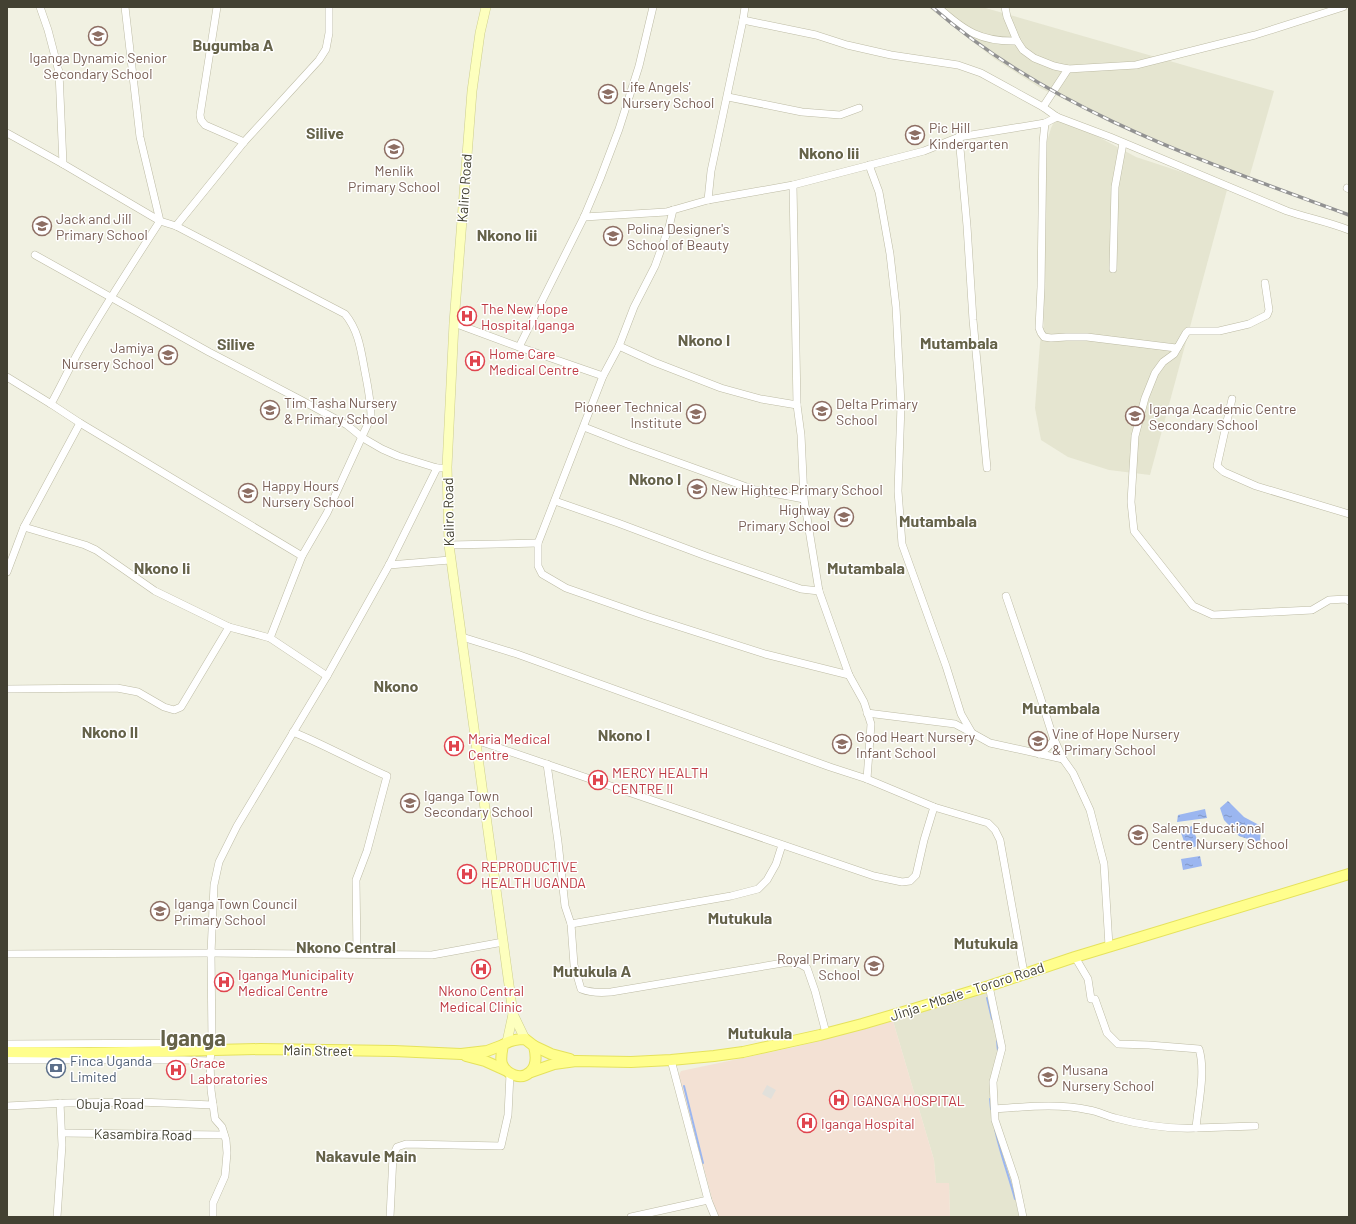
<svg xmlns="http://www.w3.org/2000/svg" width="1356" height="1224" font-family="Barlow,sans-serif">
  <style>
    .residential { fill: #e5e5d0 }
    .medical { fill: #f3e1d4 }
    .parking { fill: #e1e0db }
    .water { fill: url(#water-ripples) }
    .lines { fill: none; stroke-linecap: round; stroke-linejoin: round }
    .stream { stroke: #9bb6f0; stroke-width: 2 }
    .minor-casing { stroke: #bdbba4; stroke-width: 8 }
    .secondary-casing { stroke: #cecf8e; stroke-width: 10 }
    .primary-casing { stroke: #e5e25c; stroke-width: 12 }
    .minor { stroke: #fff; stroke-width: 7 }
    .secondary { stroke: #fdffbe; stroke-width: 9 }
    .primary { stroke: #fffe8d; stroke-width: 10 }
    .rail-casing { stroke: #929292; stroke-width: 3.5 }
    .rail { stroke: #fff; stroke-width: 2; stroke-dasharray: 6; stroke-linecap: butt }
    .labels { text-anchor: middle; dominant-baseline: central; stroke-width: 3; stroke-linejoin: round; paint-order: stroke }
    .education-label { font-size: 14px; fill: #785e54; stroke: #fff; text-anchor: start }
    .street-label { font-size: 14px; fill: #434132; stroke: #fff }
    .health-label { font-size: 14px; fill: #be3a42; stroke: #fff; text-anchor: start }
    .service-label { font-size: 14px; fill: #4e5e75; stroke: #fff; text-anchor: start }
    .quarter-label { font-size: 16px; font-weight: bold; fill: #656249; stroke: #fff }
    .town-label { font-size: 22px; font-weight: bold; fill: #656249; stroke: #fff }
  </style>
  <defs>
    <pattern id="water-ripples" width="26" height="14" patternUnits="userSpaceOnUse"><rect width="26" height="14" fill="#9bb6f0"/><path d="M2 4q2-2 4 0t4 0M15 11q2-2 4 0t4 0" fill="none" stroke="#8096c3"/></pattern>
  </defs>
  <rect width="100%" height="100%" fill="#f1f1e2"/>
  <g class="residential">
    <polygon points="928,7 982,7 1274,91 1249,178 1184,154 1042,89 995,59"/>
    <polygon points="1055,120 1091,133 1136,157 1191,175 1227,190 1150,475 1109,470 1068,457 1041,440 1035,408 1040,343 1044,325 1042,279 1046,145 1051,128"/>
    <polygon points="986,991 999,1047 990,1093 1011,1178 1019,1217 950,1217 949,1184 936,1184 934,1160 893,1021"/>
  </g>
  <polygon class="medical" points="893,1021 934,1160 936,1183 949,1183 950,1217 717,1217 679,1075 681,1071 795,1047"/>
  <polygon class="parking" points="767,1085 776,1090 771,1099 762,1094"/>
  <g class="water">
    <polygon points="1228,801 1244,817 1261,826 1260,843 1239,836 1224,820 1220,808"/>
    <polygon points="1205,809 1207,818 1177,822 1178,815"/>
    <polygon points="1192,826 1199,845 1187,850 1180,830"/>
    <polygon points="1200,856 1202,866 1183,870 1181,859"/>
  </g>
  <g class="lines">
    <g class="stream">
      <polyline points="987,998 992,1019"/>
      <polyline points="997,1041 998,1051"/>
      <polyline points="684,1086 703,1163"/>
      <polyline points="990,1099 991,1109"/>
      <path d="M995 1129C1000 1153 1009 1176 1015 1199"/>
    </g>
    <g class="minor-casing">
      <g id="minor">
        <path d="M40 7 48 30 59 72 63 164 160 221 176 226 345 314C359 331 361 351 365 372 368 387 371 402 371 417L327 513 302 556 270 638"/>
        <path d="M125 7 140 137 160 221C134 261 108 301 84 342 72 362 62 384 51 404L80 423 302 556"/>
        <polyline points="217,7 200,115 201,120 205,125 244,142"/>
        <path d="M938 7C964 31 981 42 1017 41"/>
        <polyline points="1005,7 1007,17 1017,41 1023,50 1034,58 1054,66 1068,69 1136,65 1255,35 1343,7"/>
        <path d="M743 20 816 35 847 45 891 55 958 65 981 73 1043 107 1057 117 1110 137 1287 211C1308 218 1329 222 1349 230"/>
        <polyline points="728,97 802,112 840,115 859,108"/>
        <polyline points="1043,107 1068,69"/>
        <polyline points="1045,123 1043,142 1041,287 1039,328 1041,333 1044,337 1051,338 1066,337 1087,337 1176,348 1178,347 1186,333 1188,331 1219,331 1249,324 1267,315 1269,310 1265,283"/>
        <polyline points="7,133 63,164"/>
        <polyline points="959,137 967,226 973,320 987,468"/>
        <polyline points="869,165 879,192 890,254 896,307 901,405 898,491 902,544 946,666 961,714 972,733 990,743 1063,759 1073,773 1090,810 1104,864 1109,946"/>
        <polyline points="793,185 797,405 801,435 804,499 819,591 849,675 864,702 871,724 867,779"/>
        <polyline points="1347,188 1349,189"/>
        <polyline points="708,200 711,171 743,20 745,7"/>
        <polyline points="673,210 669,227 655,266 634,307 619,346 603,376 538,543 538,566 542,574 566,588 646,616 765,654 849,675"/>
        <polyline points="584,217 666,212 708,200 793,185 924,151 959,137 1045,123 1057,117"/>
        <polyline points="176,226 244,142 319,60 326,49 329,33 329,7"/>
        <polyline points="35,255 209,352 299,399 347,425 363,438 382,449 398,456 437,468 441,468"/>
        <polyline points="1113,269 1115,187 1123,143"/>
        <polyline points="454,323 519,347 584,217 600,179 619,129 639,66 653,7"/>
        <polyline points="619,346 654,362 721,388 761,399 797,405"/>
        <polyline points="519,347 603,376"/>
        <polyline points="1178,347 1174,354 1163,362 1155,373 1145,398 1135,436 1131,502 1134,531 1193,606 1213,615 1312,610 1329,600 1346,599 1349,601"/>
        <polyline points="7,377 51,404"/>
        <polyline points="1232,399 1217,466 1224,472 1256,486 1349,514"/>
        <polyline points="584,427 630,445 755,490 804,499"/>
        <polyline points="555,501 618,523 706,556 801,589 819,591"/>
        <polyline points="24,527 85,545 96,550 155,591 229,627 270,638 327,676"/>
        <polyline points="449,545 538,543"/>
        <polyline points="389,565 450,560"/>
        <polyline points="7,572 24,527 80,423"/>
        <polyline points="1006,596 1039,693 1053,737 1063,759"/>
        <polyline points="462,637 517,654 830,767 867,779 934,807 988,823 995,830 1000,840 1024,973"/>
        <polyline points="7,689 117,688 138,692 164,707 174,710 181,707 229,627"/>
        <polyline points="867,713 955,724 972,733"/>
        <path d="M293 732C325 745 355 762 387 776L367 851 356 880 357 953"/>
        <polyline points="476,740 874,876 902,882 910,881 916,875 924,840 934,807"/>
        <polyline points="1039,754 1047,748 1054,740"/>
        <polyline points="547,764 558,842 565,906 571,924 731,896 758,889 767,880 776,864 782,845"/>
        <path d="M571 924 574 965 581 989C591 993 600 993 611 992L789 962 800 964 807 968 815 991 826 1033"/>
        <polyline points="7,954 211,953 432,955 503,942"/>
        <polyline points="989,986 1002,1048 993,1082 995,1120 1015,1179 1023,1217"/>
        <polyline points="7,1044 212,1043"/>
        <polyline points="7,1060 184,1060 210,1061"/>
        <polyline points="671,1060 708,1200 715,1217"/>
        <polyline points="7,1106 67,1103 139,1102 213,1105"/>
        <path d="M995 1109C1025 1107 1058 1103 1089 1110 1098 1111 1106 1116 1115 1118 1141 1125 1169 1129 1196 1128 1198 1104 1206 1072 1199 1049L1149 1045 1118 1044 1107 1033 1095 999H1091L1088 979 1075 957"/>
        <polyline points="1196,1128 1255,1126"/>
        <polyline points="62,1133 224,1135"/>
        <polyline points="57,1217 62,1145 60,1103"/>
        <polyline points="213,1217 213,1203 225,1176 227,1153 226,1140 222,1127 215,1119 211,1090 210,1061 212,1043 211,953 214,885 219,862 237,826 327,676 389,565 437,468"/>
        <polyline points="390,1217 393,1156 397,1147 406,1144 501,1146 508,1115 510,1074"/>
        <polyline points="631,1217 708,1200"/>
      </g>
    </g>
    <g class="secondary-casing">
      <g id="secondary">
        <polyline points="486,7 480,33 472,91 454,323 447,467 449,545 513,1014 525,1039"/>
        <polyline points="507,1042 513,1014"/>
      </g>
    </g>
    <g class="primary-casing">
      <g id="primary">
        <path d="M525 1039 534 1046C536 1054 537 1066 530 1072 521 1081 506 1074 502 1064 500 1058 502 1051 503 1045 510 1040 516 1039 525 1039Z"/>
        <polyline points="534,1046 551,1054 570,1059"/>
        <polyline points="7,1052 89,1053 260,1049 394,1051 461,1054 487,1051 503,1045"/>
        <polyline points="466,1056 485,1061 505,1070"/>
        <polyline points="531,1072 554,1064 576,1061 631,1062 671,1060 714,1056 743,1052 820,1035 862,1024 910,1010 989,986 1075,957 1349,874"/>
      </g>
    </g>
    <use href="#minor" class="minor"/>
    <use href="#secondary" class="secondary"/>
    <use href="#primary" class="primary"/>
    <g class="rail-casing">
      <path id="rail" d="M932 7C1051 111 1203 161 1349 215"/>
    </g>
    <use href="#rail" class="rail"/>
  </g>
  <defs>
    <g id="school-ring" transform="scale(1)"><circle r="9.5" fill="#fff" stroke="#8d6e63" stroke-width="1.5"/><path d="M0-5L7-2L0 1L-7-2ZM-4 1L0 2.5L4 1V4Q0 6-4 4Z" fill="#8d6e63"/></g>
    <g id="hospital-ring" transform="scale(1)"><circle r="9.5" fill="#fff" stroke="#e0444e" stroke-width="1.5"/><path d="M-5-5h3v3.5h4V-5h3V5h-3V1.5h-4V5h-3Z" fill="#e0444e"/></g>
    <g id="bank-ring" transform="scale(1)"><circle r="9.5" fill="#fff" stroke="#5c6f8a" stroke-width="1.5"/><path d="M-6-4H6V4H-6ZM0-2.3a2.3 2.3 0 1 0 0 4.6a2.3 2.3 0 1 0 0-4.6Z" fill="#5c6f8a"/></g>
  </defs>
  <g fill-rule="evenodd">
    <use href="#school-ring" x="98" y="36"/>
    <use href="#school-ring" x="608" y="94"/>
    <use href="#school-ring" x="915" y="135"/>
    <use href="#school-ring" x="394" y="149"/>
    <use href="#school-ring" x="42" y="226"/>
    <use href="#school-ring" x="613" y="236"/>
    <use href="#hospital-ring" x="467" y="316"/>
    <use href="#school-ring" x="168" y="355"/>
    <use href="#hospital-ring" x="475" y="361"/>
    <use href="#school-ring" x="270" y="410"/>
    <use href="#school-ring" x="822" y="411"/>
    <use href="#school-ring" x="696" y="414"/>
    <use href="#school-ring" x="1135" y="416"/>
    <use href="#school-ring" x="697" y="489"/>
    <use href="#school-ring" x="248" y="493"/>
    <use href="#school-ring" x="844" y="517"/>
    <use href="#school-ring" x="1038" y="741"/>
    <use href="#school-ring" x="842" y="744"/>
    <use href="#hospital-ring" x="454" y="746"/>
    <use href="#hospital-ring" x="598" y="780"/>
    <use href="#school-ring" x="410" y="803"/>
    <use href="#school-ring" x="1138" y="835"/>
    <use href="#hospital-ring" x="467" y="874"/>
    <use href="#school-ring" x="160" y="911"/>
    <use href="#school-ring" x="874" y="966"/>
    <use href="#hospital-ring" x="481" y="969"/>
    <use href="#hospital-ring" x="224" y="982"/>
    <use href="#bank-ring" x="56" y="1068"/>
    <use href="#hospital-ring" x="176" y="1070"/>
    <use href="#school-ring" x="1048" y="1077"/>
    <use href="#hospital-ring" x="839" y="1100"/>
    <use href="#hospital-ring" x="807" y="1123"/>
  </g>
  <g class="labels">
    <g class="education-label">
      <text x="98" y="57" text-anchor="middle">Iganga Dynamic Senior<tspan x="98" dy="16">Secondary School</tspan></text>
      <text x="622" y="86">Life Angels'<tspan x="622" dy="16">Nursery School</tspan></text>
      <text x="929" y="127">Pic Hill<tspan x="929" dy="16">Kindergarten</tspan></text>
      <text x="394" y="170" text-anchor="middle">Menlik<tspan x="394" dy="16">Primary School</tspan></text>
      <text x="56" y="218">Jack and Jill<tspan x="56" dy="16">Primary School</tspan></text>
      <text x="627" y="228">Polina Designer's<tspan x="627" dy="16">School of Beauty</tspan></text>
      <text x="154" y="347" text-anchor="end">Jamiya<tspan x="154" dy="16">Nursery School</tspan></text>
      <text x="284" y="402">Tim Tasha Nursery<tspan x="284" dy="16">&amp; Primary School</tspan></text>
      <text x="836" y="403">Delta Primary<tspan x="836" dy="16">School</tspan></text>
      <text x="682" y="406" text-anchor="end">Pioneer Technical<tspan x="682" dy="16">Institute</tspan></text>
      <text x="1149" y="408">Iganga Academic Centre<tspan x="1149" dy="16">Secondary School</tspan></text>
      <text x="262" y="485">Happy Hours<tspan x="262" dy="16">Nursery School</tspan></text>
      <text x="711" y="489">New Hightec Primary School</text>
      <text x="830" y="509" text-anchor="end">Highway<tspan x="830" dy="16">Primary School</tspan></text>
      <text x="1052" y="733">Vine of Hope Nursery<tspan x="1052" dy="16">&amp; Primary School</tspan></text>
      <text x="856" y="736">Good Heart Nursery<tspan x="856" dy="16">Infant School</tspan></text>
      <text x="424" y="795">Iganga Town<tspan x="424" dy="16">Secondary School</tspan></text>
      <text x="1152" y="827">Salem Educational<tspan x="1152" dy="16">Centre Nursery School</tspan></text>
      <text x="174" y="903">Iganga Town Council<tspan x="174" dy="16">Primary School</tspan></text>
      <text x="860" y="958" text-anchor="end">Royal Primary<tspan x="860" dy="16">School</tspan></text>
      <text x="1062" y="1069">Musana<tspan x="1062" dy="16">Nursery School</tspan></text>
    </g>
    <g class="street-label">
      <text transform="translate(464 188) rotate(-86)">Kaliro Road</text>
      <text transform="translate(448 512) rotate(-91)">Kaliro Road</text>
      <text transform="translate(967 991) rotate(-18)">Jinja - Mbale - Tororo Road</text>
      <text transform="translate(318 1050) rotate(1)">Main Street</text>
      <text x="110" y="1103">Obuja Road</text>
      <text transform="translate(143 1134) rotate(1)">Kasambira Road</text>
    </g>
    <g class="health-label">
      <text x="481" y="308">The New Hope<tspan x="481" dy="16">Hospital Iganga</tspan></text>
      <text x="489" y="353">Home Care<tspan x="489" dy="16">Medical Centre</tspan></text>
      <text x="468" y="738">Maria Medical<tspan x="468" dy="16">Centre</tspan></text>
      <text x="612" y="772">MERCY HEALTH<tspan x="612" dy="16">CENTRE II</tspan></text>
      <text x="481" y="866">REPRODUCTIVE<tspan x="481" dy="16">HEALTH UGANDA</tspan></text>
      <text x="238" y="974">Iganga Municipality<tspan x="238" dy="16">Medical Centre</tspan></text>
      <text x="481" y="990" text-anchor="middle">Nkono Central<tspan x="481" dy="16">Medical Clinic</tspan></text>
      <text x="190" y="1062">Grace<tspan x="190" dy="16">Laboratories</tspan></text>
      <text x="853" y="1100">IGANGA HOSPITAL</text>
      <text x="821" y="1123">Iganga Hospital</text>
    </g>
    <g class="service-label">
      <text x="70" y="1060">Finca Uganda<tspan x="70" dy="16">Limited</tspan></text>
    </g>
    <g class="quarter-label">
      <text x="233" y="44">Bugumba A</text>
      <text x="325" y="132">Silive</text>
      <text x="829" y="152">Nkono Iii</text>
      <text x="507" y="234">Nkono Iii</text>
      <text x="704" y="339">Nkono I</text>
      <text x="959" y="342">Mutambala</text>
      <text x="236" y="343">Silive</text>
      <text x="655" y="478">Nkono I</text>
      <text x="938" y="520">Mutambala</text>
      <text x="162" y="567">Nkono Ii</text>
      <text x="866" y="567">Mutambala</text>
      <text x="396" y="685">Nkono</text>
      <text x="1061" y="707">Mutambala</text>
      <text x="110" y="731">Nkono II</text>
      <text x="624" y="734">Nkono I</text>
      <text x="740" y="917">Mutukula</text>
      <text x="986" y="942">Mutukula</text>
      <text x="346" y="946">Nkono Central</text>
      <text x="592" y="970">Mutukula A</text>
      <text x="760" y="1032">Mutukula</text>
      <text x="366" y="1155">Nakavule Main</text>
    </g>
    <g class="town-label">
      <text x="193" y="1037">Iganga</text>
    </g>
  </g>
  <rect width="1356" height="1224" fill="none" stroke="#434132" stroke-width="16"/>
</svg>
